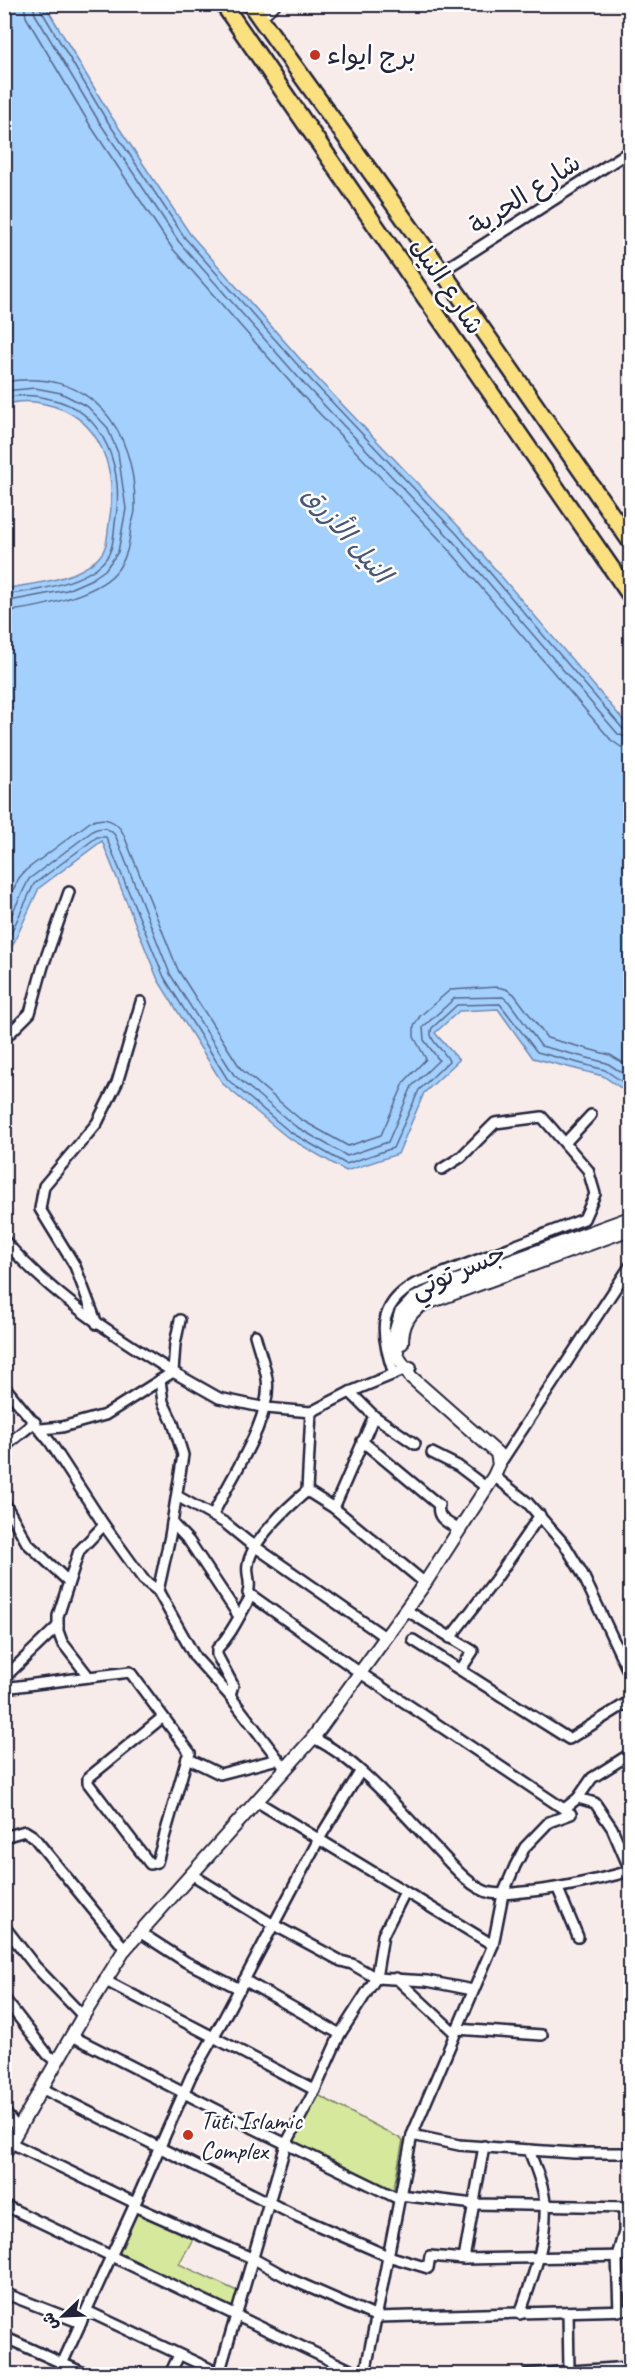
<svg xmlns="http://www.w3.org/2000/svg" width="635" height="2379" font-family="Caveat,'Playpen Sans Arabic',sans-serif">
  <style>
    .green { fill: #d6e89c; stroke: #7c856c; stroke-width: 1.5 }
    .water { fill: #a4d0fe; stroke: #708ab0; stroke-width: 1.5 }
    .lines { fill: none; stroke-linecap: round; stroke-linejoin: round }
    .shore { stroke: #566889; stroke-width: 1.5 }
    .minor-casing { stroke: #22223b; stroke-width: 14 }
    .tertiary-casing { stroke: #22223b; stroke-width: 16 }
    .primary-casing { stroke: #22223b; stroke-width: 20 }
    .minor { stroke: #fff; stroke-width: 9 }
    .tertiary { stroke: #fff; stroke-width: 12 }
    .primary { stroke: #fbe080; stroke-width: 15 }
    .poi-dot { fill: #c8321e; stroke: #fff; stroke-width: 2 }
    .labels { text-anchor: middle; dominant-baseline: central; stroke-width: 5; stroke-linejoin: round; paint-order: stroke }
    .poi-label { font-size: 26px; fill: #22223b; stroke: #fff; text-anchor: start }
    .street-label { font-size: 26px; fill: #22223b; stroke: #fff }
    .water-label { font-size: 27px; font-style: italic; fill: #495676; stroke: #fff }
  </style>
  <rect width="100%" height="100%" fill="#f8eceb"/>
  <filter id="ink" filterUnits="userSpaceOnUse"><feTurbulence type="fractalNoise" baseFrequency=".0167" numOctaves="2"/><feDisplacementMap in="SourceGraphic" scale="12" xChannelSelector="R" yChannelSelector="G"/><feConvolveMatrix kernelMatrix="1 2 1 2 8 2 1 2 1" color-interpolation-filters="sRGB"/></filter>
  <g filter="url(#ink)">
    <g class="green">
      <polygon points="316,2094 403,2140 393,2193 293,2143"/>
      <polygon points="135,2210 193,2239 179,2264 239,2292 232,2310 115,2256"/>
    </g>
    <path class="water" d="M45 5 109 113 190 234 315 376 461 529 630 728V1094L603 1076 533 1058 498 1009 459 1011 435 1033 459 1060 424 1093 398 1154 346 1171 287 1137 223 1084 158 980 102 841 39 888 5 962V589C34 583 72 581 96 560 108 550 107 537 109 523 118 471 102 416 45 404 32 401 17 400 5 406V5Z"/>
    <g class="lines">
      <g class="shore">
        <polyline points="24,4 26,17 90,125 172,248 298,391 445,545 611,740 621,747 630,748"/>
        <polyline points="33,4 35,14 98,120 179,242 305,385 451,539 618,734 630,739"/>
        <polyline points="40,4 41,10 104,116 185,238 311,380 457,534 623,729 630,731"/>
        <path d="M4 382C91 367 136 428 135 509 135 516 132 521 131 527 129 545 127 559 115 573 96 595 33 610 4 611"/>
        <polyline points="4,391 35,388 61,393 88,407 107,427 118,453 126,509 118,552 105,570 92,579 67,590 4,602"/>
        <path d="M4 399C19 394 35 395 50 399 106 410 125 472 115 523 113 539 114 553 100 565 79 583 32 593 4 594"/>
        <path d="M4 909 19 878 26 870 90 822C104 816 116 820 123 833L178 970 241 1069 300 1119 348 1146 381 1135 405 1081 426 1059 414 1037V1026L420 1016 450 990 497 987 506 989 514 994 547 1038 610 1055 630 1067"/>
        <path d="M4 930 29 879 94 830C103 826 111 829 116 837L170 974 234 1075 295 1126 347 1156 388 1142 412 1086 439 1060 424 1040 423 1027 455 998 503 997 509 1002 541 1046 607 1063 630 1078"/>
        <path d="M4 948 34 884 97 837H106L164 977 228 1080 290 1132 346 1164 393 1148 419 1090 449 1061C445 1050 426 1040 432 1028L457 1005 500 1004 537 1052 605 1070 630 1087"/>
      </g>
      <g class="minor-casing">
        <g id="minor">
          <polyline points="442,271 630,151"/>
          <polyline points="4,1039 30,1013 43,966 69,892"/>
          <polyline points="565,1143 591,1115"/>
          <path d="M4 1240C52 1296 112 1334 173 1372L175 1344 180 1320"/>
          <polyline points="97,1324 75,1266 40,1209 44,1186 97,1123 117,1083 141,1002"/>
          <path d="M411 1367 350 1392 311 1412 307 1491C289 1506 251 1541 248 1565 246 1575 252 1582 248 1593L359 1672 564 1809"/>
          <path d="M394 1374C381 1337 375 1306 415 1284L584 1219 595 1194 588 1170 542 1117 495 1123 461 1157 442 1169"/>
          <polyline points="4,1386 50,1442 104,1525 143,1579 158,1591 195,1657 230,1696 285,1768"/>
          <polyline points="350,1392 374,1416 415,1444"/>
          <polyline points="41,1429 62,1427 105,1415 173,1372 219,1398 266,1408 311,1412"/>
          <path d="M362 1441 439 1505C436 1519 448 1522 459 1530"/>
          <polyline points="4,1447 35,1422"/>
          <polyline points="432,1453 458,1466 487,1488"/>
          <polyline points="499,1465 630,1266"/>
          <polyline points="494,1476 527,1502 565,1545 582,1573 630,1675"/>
          <polyline points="307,1491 334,1508 425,1583"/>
          <polyline points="177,1496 225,1523 247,1541 385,1637"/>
          <polyline points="4,1502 27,1543 68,1581"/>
          <polyline points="334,1508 374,1416"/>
          <path d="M213 1515C229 1480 273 1418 267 1379 265 1365 259 1350 255 1335"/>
          <polyline points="172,1523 189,1541 238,1615"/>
          <polyline points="104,1525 79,1551 58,1616 58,1631 62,1642 89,1677 130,1672 190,1753 187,1758 220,1774 278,1759"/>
          <polyline points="158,1591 170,1536 183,1455 173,1423 163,1402 160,1380"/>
          <polyline points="406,1610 473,1651 461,1669"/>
          <polyline points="450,1638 495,1580 540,1515"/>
          <polyline points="413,1640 569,1739 630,1701"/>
          <polyline points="4,1678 58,1626"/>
          <polyline points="4,1688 89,1677"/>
          <path d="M230 1696 233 1685 217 1655V1649C232 1634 240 1614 251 1596"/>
          <polyline points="163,1717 88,1778 88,1783 150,1864 157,1862 187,1758"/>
          <path d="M313 1738C355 1757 400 1810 432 1844 447 1859 470 1889 491 1893 501 1895 512 1893 523 1892 560 1889 594 1881 630 1871"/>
          <polyline points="578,1798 595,1803 612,1828 630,1870"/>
          <polyline points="256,1801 493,1945"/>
          <polyline points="4,1837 25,1831 33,1836 125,1949"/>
          <polyline points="191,1874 274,1925 341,1961 352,1964 376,1978 427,1981 473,1990"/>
          <polyline points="558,1889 578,1937"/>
          <polyline points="4,1926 35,1966 83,2016"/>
          <polyline points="141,1933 186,1962 240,1989"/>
          <polyline points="396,1978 454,2032"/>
          <polyline points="104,1980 315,2090"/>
          <polyline points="244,1980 340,2034"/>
          <polyline points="4,1998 48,2055 57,2062"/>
          <polyline points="456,2029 542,2035"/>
          <polyline points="72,2036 237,2120 399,2199"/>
          <polyline points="43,2089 294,2215 388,2256 428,2268 430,2256 464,2259 630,2256"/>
          <polyline points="4,2111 18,2129"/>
          <path d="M412 2135 459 2145 529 2150C535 2167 544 2186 545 2204 547 2243 532 2278 520 2314"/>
          <polyline points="11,2143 135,2203"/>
          <polyline points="529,2150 574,2153 630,2153"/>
          <polyline points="400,2195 474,2204 630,2207"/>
          <polyline points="4,2205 359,2374"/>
          <polyline points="134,2206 254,2259 290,2279 377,2317 630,2310"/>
          <polyline points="464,2259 484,2146"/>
          <polyline points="4,2293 81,2323"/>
          <polyline points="87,2311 221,2374"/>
          <polyline points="619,2311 617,2256 624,2232 624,2207"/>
          <polyline points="568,2312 569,2370"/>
          <polyline points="4,2337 86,2374"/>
          <polyline points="62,2364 134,2206 191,2076 223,2020 319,1839 360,1772"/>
          <polyline points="170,2374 179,2355"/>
          <polyline points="219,2374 286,2144 315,2090 340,2034 376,1978 383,1935 405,1892"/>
          <polyline points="365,2374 412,2135 493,1945 503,1894 515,1866 525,1847 549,1822 571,1814 564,1809 578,1798 592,1778 630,1754"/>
          <polyline points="528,2374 630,2367"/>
        </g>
      </g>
      <g class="tertiary-casing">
        <g id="tertiary">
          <polyline points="259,17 274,4"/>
          <path d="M402 1343C402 1326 408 1312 424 1304L630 1229"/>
          <polyline points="4,2154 83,2016 125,1949 313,1738 425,1583 494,1476 499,1465 497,1453 411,1377 398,1357 394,1337 401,1313 414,1299 432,1290 630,1218"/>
        </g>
      </g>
      <g class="primary-casing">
        <g id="primary">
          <polyline points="223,4 630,595"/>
          <polyline points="250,4 456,291 630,541"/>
        </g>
      </g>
      <use href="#minor" class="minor"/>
      <use href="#tertiary" class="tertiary"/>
      <use href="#primary" class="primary"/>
    </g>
  </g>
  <g class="poi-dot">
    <circle cx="315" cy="55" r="6"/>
    <circle cx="188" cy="2135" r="6"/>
  </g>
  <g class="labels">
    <g class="poi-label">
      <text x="327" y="55">برج ايواء</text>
      <text x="200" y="2120">Tuti Islamic<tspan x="200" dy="30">Complex</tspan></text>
    </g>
    <g class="street-label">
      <text transform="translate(525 194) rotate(-33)">شارع الحرية</text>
      <text transform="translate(447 286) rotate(56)">شارع النيل</text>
      <text transform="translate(458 1271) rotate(-23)">جسر توتي</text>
    </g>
    <g class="water-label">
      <text transform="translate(347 534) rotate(49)">النيل الأزرق</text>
    </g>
  </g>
  <rect width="635" height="2379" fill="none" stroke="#fff" stroke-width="24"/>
  <rect x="12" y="12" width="611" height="2355" fill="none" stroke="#22223b" stroke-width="2" filter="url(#ink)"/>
  <g transform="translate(63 2316) rotate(247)" stroke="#ffffff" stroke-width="4.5" paint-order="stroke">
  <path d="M0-4.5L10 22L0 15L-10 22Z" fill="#22223b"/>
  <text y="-9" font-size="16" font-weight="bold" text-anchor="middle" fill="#22223b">ش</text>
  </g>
</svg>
